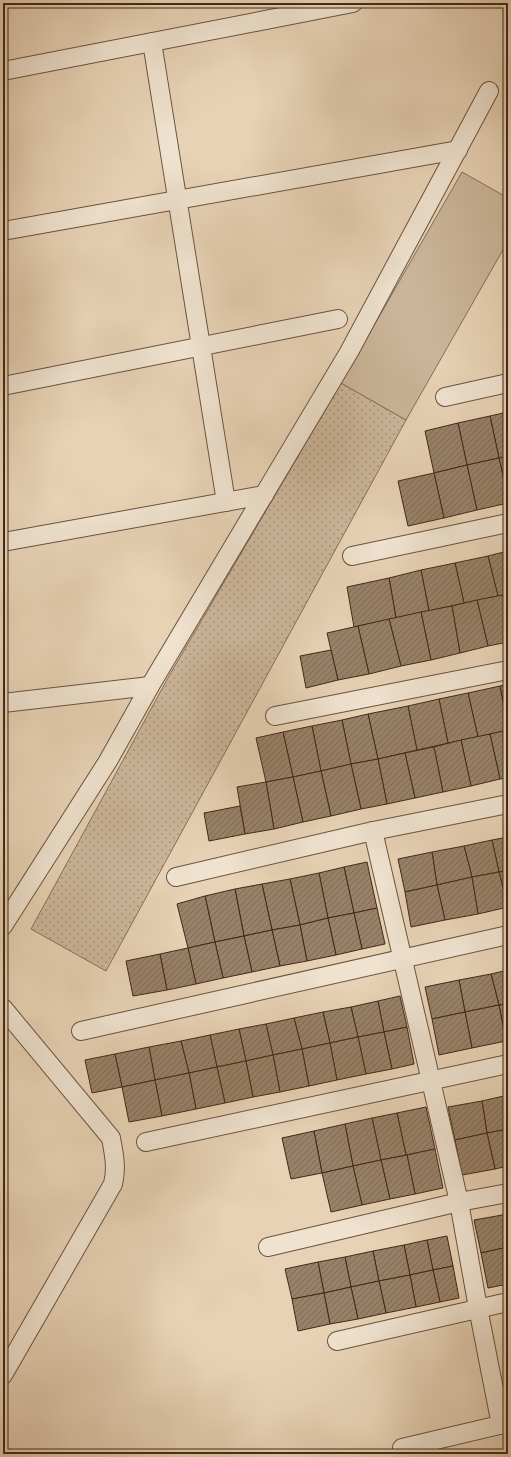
<svg xmlns="http://www.w3.org/2000/svg" width="511" height="1457" font-family="Vollkorn,serif">
  <style>
    .park { fill: url(#park-dots); stroke: #866f58 }
    .pitch { fill: #cbb59a; stroke: #866f58 }
    .building { fill: url(#building-hatch); stroke: #422916 }
    .lines { fill: none; stroke-linecap: round; stroke-linejoin: round }
    .street-casing { stroke: #6b533e; stroke-width: 20 }
    .street { stroke: #efe2cf; stroke-width: 18 }
  </style>
  <defs>
    <pattern id="park-dots" width="8" height="8" patternUnits="userSpaceOnUse"><rect width="8" height="8" fill="#cbb59a"/><path d="M2 2h.1M6 6h.1" fill="none" stroke="#a6937d" stroke-width="1.8" stroke-linecap="round"/></pattern>
    <pattern id="building-hatch" width="6" height="6" patternUnits="userSpaceOnUse"><rect width="6" height="6" fill="#988169"/><path d="M-1 1l2-2M0 6l6-6M5 7l2-2" fill="none" stroke="#7e6a55"/></pattern>
  </defs>
  <rect width="100%" height="100%" fill="#e7d2b5"/>
  <filter id="stains"><feTurbulence type="fractalNoise" baseFrequency=".005" numOctaves="4"/><feColorMatrix values="0 0 0 0 .2 0 0 0 0 .09 0 0 0 0 .02 0 0 0 .5 -.17"/></filter>
  <radialGradient id="worn" r=".72"><stop offset=".6" stop-color="#630" stop-opacity="0"/><stop offset="1" stop-color="#630" stop-opacity=".3"/></radialGradient>
  <polygon class="park" points="341,383 406,420 106,971 31,929 169,676"/>
  <polygon class="pitch" points="462,172 508,198 508,241 406,420 341,383"/>
  <g class="building">
    <polygon points="508,412 508,456 499,458 490,416"/>
    <polygon points="490,416 499,458 467,465 458,423"/>
    <polygon points="458,423 467,465 434,473 425,431"/>
    <polygon points="508,456 508,498 499,458"/>
    <polygon points="499,458 508,498 508,503 477,510 467,465"/>
    <polygon points="467,465 477,510 444,518 434,473"/>
    <polygon points="434,473 444,518 408,526 398,481"/>
    <polygon points="508,551 508,594 498,596 488,556"/>
    <polygon points="488,556 498,596 464,603 455,563"/>
    <polygon points="455,563 464,603 429,611 421,570"/>
    <polygon points="421,570 429,611 396,618 389,578"/>
    <polygon points="389,578 396,618 354,627 347,587"/>
    <polygon points="508,594 508,642 488,646 477,600"/>
    <polygon points="477,600 488,646 460,653 452,606"/>
    <polygon points="452,606 460,653 431,660 421,612"/>
    <polygon points="421,612 431,660 401,666 389,619"/>
    <polygon points="389,619 401,666 369,674 358,626"/>
    <polygon points="358,626 369,674 338,680 327,633"/>
    <polygon points="331,650 338,680 306,688 300,656"/>
    <polygon points="508,684 508,726 500,686"/>
    <polygon points="500,686 508,730 478,737 468,693"/>
    <polygon points="468,693 478,737 448,743 439,699"/>
    <polygon points="439,699 448,743 417,750 408,706"/>
    <polygon points="408,706 417,750 378,759 368,714"/>
    <polygon points="368,714 378,759 351,764 342,720"/>
    <polygon points="342,720 351,764 321,771 312,726"/>
    <polygon points="312,726 321,771 293,777 283,732"/>
    <polygon points="508,730 508,778 500,779 490,734"/>
    <polygon points="283,732 293,777 266,782 256,738"/>
    <polygon points="490,734 500,779 471,786 461,740"/>
    <polygon points="461,740 471,786 443,792 434,747"/>
    <polygon points="434,747 443,792 415,798 405,753"/>
    <polygon points="405,753 415,798 387,804 378,759"/>
    <polygon points="378,759 387,804 361,809 351,764"/>
    <polygon points="351,764 361,809 331,816 321,771"/>
    <polygon points="321,771 331,816 303,822 293,777"/>
    <polygon points="293,777 303,822 274,829 266,782"/>
    <polygon points="266,782 274,829 245,834 237,787"/>
    <polygon points="240,806 245,834 209,841 204,813"/>
    <polygon points="508,837 508,870 499,872 492,840"/>
    <polygon points="492,840 499,872 472,877 464,846"/>
    <polygon points="464,846 472,877 437,885 432,852"/>
    <polygon points="432,852 437,885 405,892 398,859"/>
    <polygon points="367,862 377,908 354,913 344,867"/>
    <polygon points="344,867 354,913 328,918 319,873"/>
    <polygon points="508,870 508,907 499,872"/>
    <polygon points="499,872 508,907 478,914 472,877"/>
    <polygon points="319,873 328,918 300,925 290,879"/>
    <polygon points="472,877 478,914 445,920 437,885"/>
    <polygon points="290,879 300,925 272,930 262,884"/>
    <polygon points="262,884 272,930 244,936 235,889"/>
    <polygon points="437,885 445,920 411,927 405,892"/>
    <polygon points="235,889 244,936 215,942 205,896"/>
    <polygon points="205,896 215,942 188,948 177,904"/>
    <polygon points="377,908 385,944 362,949 354,913"/>
    <polygon points="354,913 362,949 336,955 328,918"/>
    <polygon points="328,918 336,955 307,961 300,925"/>
    <polygon points="300,925 307,961 280,966 272,930"/>
    <polygon points="272,930 280,966 252,972 244,936"/>
    <polygon points="244,936 252,972 223,978 215,942"/>
    <polygon points="215,942 223,978 196,984 188,948"/>
    <polygon points="188,948 196,984 167,990 160,954"/>
    <polygon points="160,954 167,990 133,996 126,961"/>
    <polygon points="508,970 508,1004 499,1005 491,974"/>
    <polygon points="491,974 499,1005 465,1012 459,980"/>
    <polygon points="459,980 465,1012 432,1019 425,987"/>
    <polygon points="400,996 407,1027 384,1032 378,1001"/>
    <polygon points="378,1001 384,1032 358,1037 351,1007"/>
    <polygon points="508,1004 508,1041 506,1041 499,1005"/>
    <polygon points="499,1005 506,1041 472,1048 465,1012"/>
    <polygon points="351,1007 358,1037 330,1043 323,1012"/>
    <polygon points="323,1012 330,1043 302,1049 294,1018"/>
    <polygon points="465,1012 472,1048 439,1055 432,1019"/>
    <polygon points="294,1018 302,1049 273,1055 266,1024"/>
    <polygon points="266,1024 273,1055 246,1061 239,1029"/>
    <polygon points="407,1027 414,1064 392,1069 384,1032"/>
    <polygon points="239,1029 246,1061 217,1067 210,1035"/>
    <polygon points="384,1032 392,1069 366,1074 358,1037"/>
    <polygon points="210,1035 217,1067 189,1073 181,1041"/>
    <polygon points="358,1037 366,1074 337,1080 330,1043"/>
    <polygon points="181,1041 189,1073 155,1080 149,1047"/>
    <polygon points="330,1043 337,1080 309,1086 302,1049"/>
    <polygon points="149,1047 155,1080 122,1087 115,1054"/>
    <polygon points="302,1049 309,1086 280,1092 273,1055"/>
    <polygon points="115,1054 122,1087 92,1093 85,1060"/>
    <polygon points="273,1055 280,1092 253,1097 246,1061"/>
    <polygon points="246,1061 253,1097 225,1103 217,1067"/>
    <polygon points="217,1067 225,1103 196,1109 189,1073"/>
    <polygon points="189,1073 196,1109 162,1116 155,1080"/>
    <polygon points="155,1080 162,1116 129,1122 122,1087"/>
    <polygon points="508,1095 508,1129 487,1133 482,1101"/>
    <polygon points="482,1101 487,1133 455,1140 448,1107"/>
    <polygon points="426,1107 435,1149 406,1155 397,1113"/>
    <polygon points="397,1113 406,1155 381,1160 372,1118"/>
    <polygon points="372,1118 381,1160 353,1166 345,1124"/>
    <polygon points="345,1124 353,1166 322,1173 314,1131"/>
    <polygon points="508,1129 508,1166 495,1169 487,1133"/>
    <polygon points="314,1131 322,1173 291,1179 282,1138"/>
    <polygon points="487,1133 495,1169 462,1175 455,1140"/>
    <polygon points="435,1149 443,1188 415,1194 407,1155"/>
    <polygon points="407,1155 415,1194 390,1199 381,1160"/>
    <polygon points="381,1160 390,1199 362,1205 353,1166"/>
    <polygon points="353,1166 362,1205 331,1212 322,1173"/>
    <polygon points="508,1214 508,1247 481,1253 474,1220"/>
    <polygon points="447,1236 453,1266 433,1270 427,1240"/>
    <polygon points="427,1240 433,1270 410,1275 404,1245"/>
    <polygon points="404,1245 410,1275 379,1281 373,1251"/>
    <polygon points="508,1247 508,1284 488,1288 481,1253"/>
    <polygon points="373,1251 379,1281 351,1287 345,1257"/>
    <polygon points="345,1257 351,1287 324,1293 318,1262"/>
    <polygon points="318,1262 324,1293 292,1299 285,1269"/>
    <polygon points="453,1266 459,1298 440,1302 433,1270"/>
    <polygon points="433,1270 440,1302 416,1307 410,1275"/>
    <polygon points="410,1275 416,1307 386,1313 379,1281"/>
    <polygon points="379,1281 386,1313 358,1319 351,1287"/>
    <polygon points="351,1287 358,1319 330,1324 324,1293"/>
    <polygon points="324,1293 330,1324 298,1331 292,1299"/>
  </g>
  <g class="lines">
    <g class="street-casing">
      <g id="street">
        <polyline points="152,42 226,502"/>
        <polyline points="3,71 353,3"/>
        <polyline points="3,231 458,150"/>
        <polyline points="3,386 338,319"/>
        <polyline points="445,397 508,383"/>
        <polyline points="3,542 264,495"/>
        <polyline points="352,556 508,523"/>
        <polyline points="3,703 150,686"/>
        <polyline points="275,716 508,670"/>
        <polyline points="373,831 459,1202 478,1308 501,1425"/>
        <polyline points="176,877 373,831 508,804"/>
        <polyline points="3,926 108,761 150,686 349,352 489,91"/>
        <path d="M3 1008 111 1138C114 1154 117 1168 113 1184L3 1375"/>
        <polyline points="81,1031 508,935"/>
        <polyline points="146,1142 508,1064"/>
        <polyline points="268,1247 459,1202 508,1193"/>
        <polyline points="337,1341 508,1302"/>
        <polyline points="402,1448 508,1423"/>
      </g>
    </g>
    <use href="#street" class="street"/>
  </g>
  <rect width="511" height="1457" fill="none" stroke="#e7d2b5" stroke-width="16"/>
  <rect x="4" y="4" width="503" height="1449" fill="none" stroke="#422916" stroke-width="2"/>
  <rect x="8" y="8" width="495" height="1441" fill="none" stroke="#422916"/>
  <rect width="100%" height="100%" filter="url(#stains)"/>
  <rect width="100%" height="100%" fill="url(#worn)"/>
</svg>
